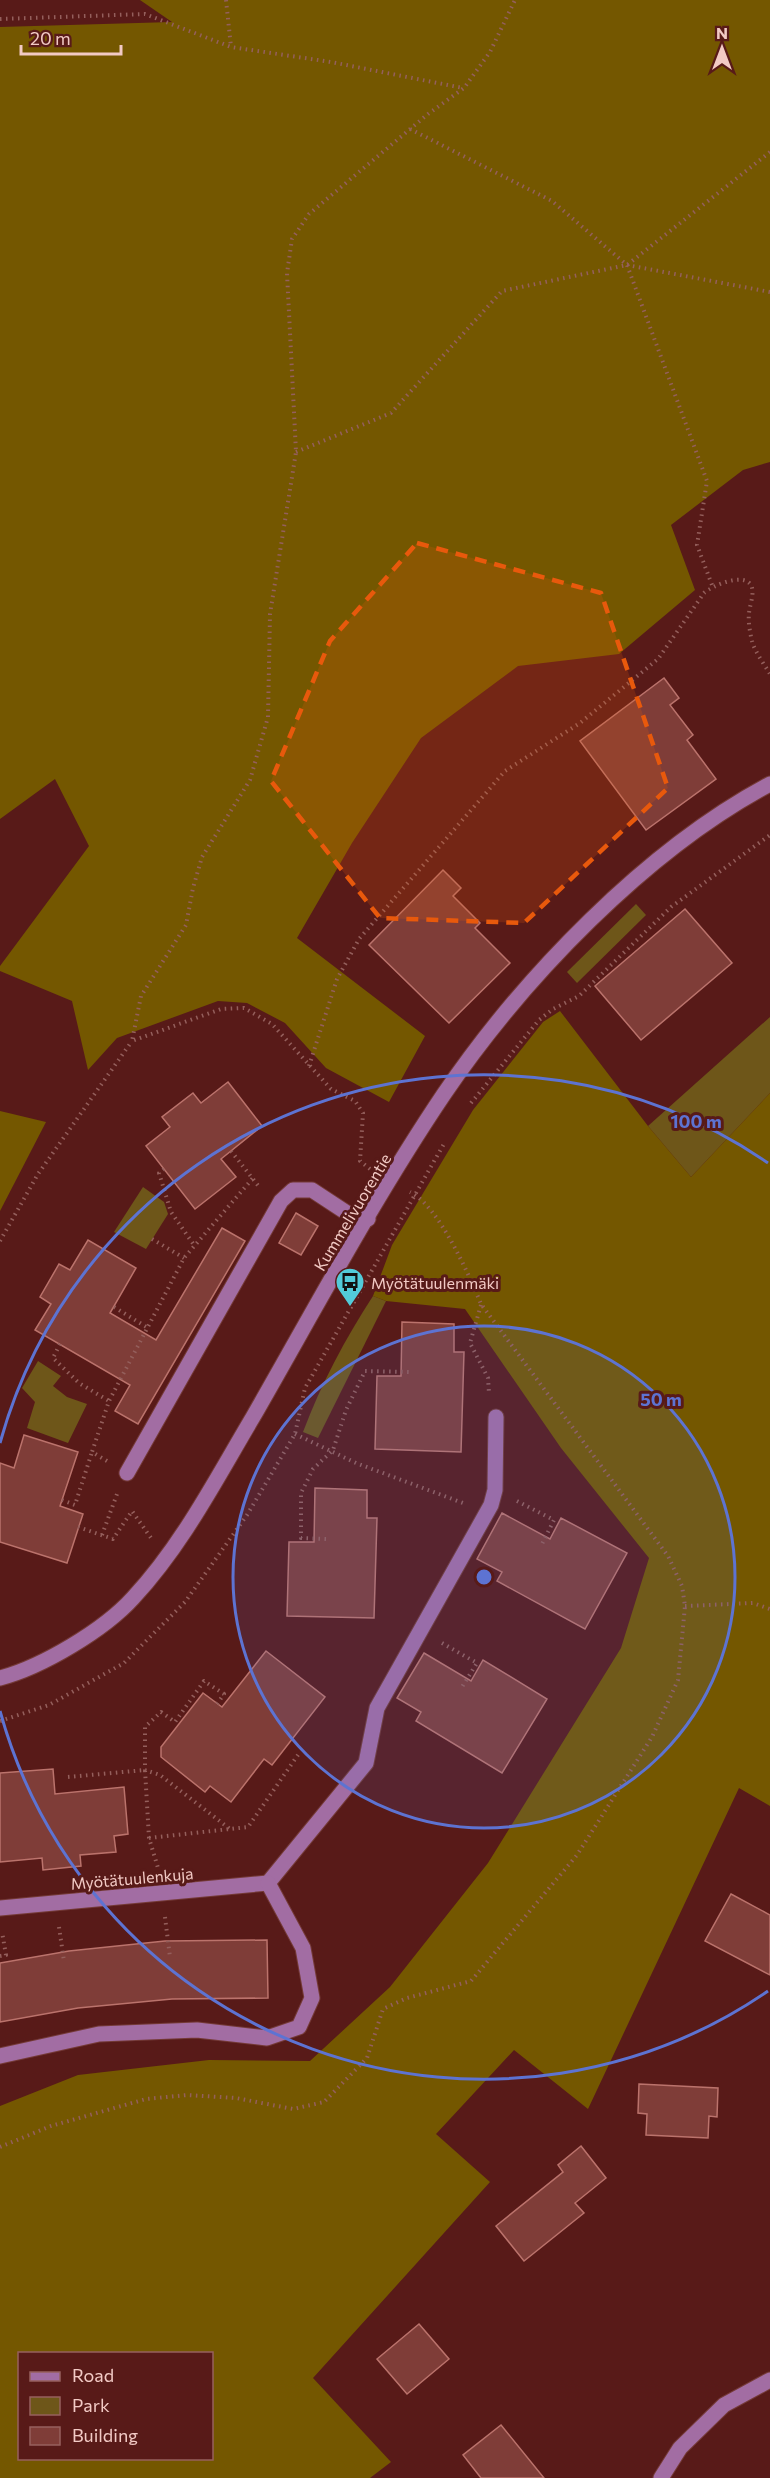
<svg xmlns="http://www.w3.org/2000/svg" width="770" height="2478" font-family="Commissioner,sans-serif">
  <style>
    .green { fill: #6e5619 }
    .forest { fill: #745700; fill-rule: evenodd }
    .building { fill: #7f3d38; stroke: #bb736c; stroke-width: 1.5 }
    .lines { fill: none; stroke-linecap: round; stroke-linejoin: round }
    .minor-casing { stroke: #743a37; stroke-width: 17 }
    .path { stroke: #945f5c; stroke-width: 4; stroke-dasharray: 1.5 4.5; stroke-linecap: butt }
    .minor { stroke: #a26da3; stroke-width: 15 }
    .marked { fill: #e8590c; fill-opacity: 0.2; stroke: #e8590c; stroke-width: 4.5; stroke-dasharray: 12 8; stroke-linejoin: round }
    .ring { fill: none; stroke: #5d73d2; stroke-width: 3 }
    .labels { text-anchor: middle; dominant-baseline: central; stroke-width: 6; stroke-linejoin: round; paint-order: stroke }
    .street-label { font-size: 16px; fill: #f2cac5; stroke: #581a18 }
    .poi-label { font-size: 16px; fill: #f2cac5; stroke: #581a18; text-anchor: start }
    .centre { fill: #5d73d2; stroke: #581a18; stroke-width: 3 }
    .ring-label { font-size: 18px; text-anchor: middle; font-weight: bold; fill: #5d73d2; stroke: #581a18; stroke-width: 6; stroke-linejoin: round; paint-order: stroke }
  </style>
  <rect width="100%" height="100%" fill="#581a18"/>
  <g class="green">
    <polygon points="636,904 646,915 577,983 567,972"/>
    <polygon points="770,1017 770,1093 691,1177 648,1126"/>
    <polygon points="143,1187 164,1202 168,1214 146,1249 114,1232"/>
    <path d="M373 1296 386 1301 318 1438 303 1432C321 1384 345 1339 373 1296Z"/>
    <polygon points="38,1361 61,1376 53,1386 67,1397 87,1404 68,1443 27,1428 35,1402 22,1388"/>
  </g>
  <g class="forest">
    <polygon points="140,0 770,0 770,462 743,470 671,525 695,590 619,654 518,666 421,738 352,843 297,938 425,1036 389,1102 326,1068 285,1023 247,1003 218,1001 117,1038 88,1070 72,1001 0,971 0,966 89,846 55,779 0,819 0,27 172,22"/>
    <path d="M560 1011 648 1126 691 1177 770 1093V1806L739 1788 588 2109 514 2050 436 2134 490 2182 313 2378 391 2462 370 2478H0V2106L78 2075 209 2060 310 2061 390 1987 488 1863 621 1648 649 1558 561 1448 465 1309 386 1301 373 1296 392 1245 473 1110 543 1022ZM20 2354H212V2458H20Z"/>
    <polygon points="0,1111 46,1122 0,1211"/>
  </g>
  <g class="building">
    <polygon points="664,678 679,698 670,705 693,735 687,740 716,779 646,830 580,741"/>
    <polygon points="443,870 461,888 453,896 480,923 475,928 510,963 449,1023 369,945"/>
    <polygon points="685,909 732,963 641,1040 595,986"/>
    <polygon points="228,1082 262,1126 221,1159 236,1177 195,1209 146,1146 170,1127 162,1117 193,1093 201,1103"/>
    <polygon points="296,1213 318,1226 301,1255 279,1243"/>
    <polygon points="222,1228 245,1241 138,1424 115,1411 130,1385 35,1330 51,1304 40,1297 59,1264 70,1270 88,1240 136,1268 110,1313 156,1340"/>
    <polygon points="402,1322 454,1324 454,1352 464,1352 461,1452 375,1449 377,1376 401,1376"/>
    <polygon points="24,1435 78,1452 60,1506 83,1514 67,1563 0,1542 0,1463 14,1468"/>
    <polygon points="315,1488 367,1490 367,1518 377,1518 374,1618 287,1616 289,1542 314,1542"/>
    <polygon points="502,1513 550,1539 561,1518 627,1553 585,1629 497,1581 502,1572 477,1559"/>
    <polygon points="266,1651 325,1697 272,1765 264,1759 231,1802 210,1786 205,1792 161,1757 161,1747 203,1693 222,1707"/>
    <polygon points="424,1653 471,1681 483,1660 547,1699 502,1773 416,1721 421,1712 397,1698"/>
    <polygon points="53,1769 55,1794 124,1787 128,1834 114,1836 116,1852 80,1855 81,1866 43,1870 42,1858 0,1862 0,1773"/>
    <polygon points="731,1894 770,1915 770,1975 705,1941"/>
    <polygon points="267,1940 268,1998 172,1999 78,2008 0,2022 0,1963 69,1951 165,1941"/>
    <polygon points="639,2084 718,2088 717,2117 709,2116 708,2138 646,2135 647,2114 638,2113"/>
    <polygon points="581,2146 606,2178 575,2203 584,2213 524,2261 496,2226 563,2172 558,2165"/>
    <polygon points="419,2324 449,2359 407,2394 377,2359"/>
    <polygon points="501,2425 544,2478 481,2478 463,2455"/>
  </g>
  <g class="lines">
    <g class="minor-casing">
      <g id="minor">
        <polyline points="127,1473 281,1201 293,1190 312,1190 347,1213 368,1219"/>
        <path d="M0 1678C42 1667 104 1630 133 1598 183 1544 216 1479 253 1417 315 1309 374 1198 444 1094 523 978 646 850 770 784"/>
        <polyline points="268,1883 366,1763 377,1708 491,1505 495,1490 496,1417"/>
        <polyline points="0,1908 268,1883"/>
        <polyline points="0,2056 99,2034 197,2030 267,2038 299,2027 312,1998 303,1948 268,1883"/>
        <polyline points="661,2478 680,2448 724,2405 770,2380"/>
      </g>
    </g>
    <g class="path">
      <polyline points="226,0 231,47"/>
      <polyline points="0,19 145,14 231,47 331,62 463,88"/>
      <polyline points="410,129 552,201 627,265 707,481 697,545 712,585"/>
      <polyline points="627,265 770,292"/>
      <polyline points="296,452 391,413 502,291 627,265 770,152"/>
      <path d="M309 1066 337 979 359 939 505 771 580 723 658 659 704 593C712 586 743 572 751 585 755 593 750 604 749 613 748 621 750 633 752 641 755 652 764 664 770 674"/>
      <polyline points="471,1103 539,1020 553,1009 579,996 671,907 770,835"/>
      <polyline points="231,1151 260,1188"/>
      <polyline points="164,1169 159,1173 171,1212 194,1245"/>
      <polyline points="370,1169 360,1161 363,1113 355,1101 331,1089 272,1024 244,1008 221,1009 132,1041 141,996 186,925 193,888 202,857 250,780 268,717 270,614 296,452 287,273 292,239 309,214 428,114 464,88 490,52 515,0"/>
      <polyline points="152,1239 184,1258"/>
      <polyline points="0,1241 38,1174 132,1041"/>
      <polyline points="481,1305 470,1343 488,1378 489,1393"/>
      <polyline points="114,1307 148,1328"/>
      <polyline points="60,1344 53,1358 79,1383 109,1401"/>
      <polyline points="295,1434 356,1463 463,1503"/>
      <polyline points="107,1461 92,1452 109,1401 184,1258 253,1178"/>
      <polyline points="62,1500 75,1505 92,1452"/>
      <polyline points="517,1501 554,1520 541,1546"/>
      <polyline points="78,1527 113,1539 132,1511 151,1538"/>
      <polyline points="102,1535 117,1494"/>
      <polyline points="326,1539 301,1538 301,1493 313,1469 333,1450 346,1410 365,1371 411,1372"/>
      <polyline points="685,1606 753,1603 770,1609"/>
      <polyline points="442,1643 477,1663 462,1687"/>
      <polyline points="217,1704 224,1694 204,1681 175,1722 161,1712 145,1727 145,1770 160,1775 230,1829"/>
      <polyline points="0,1721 49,1705 124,1663 185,1602 247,1515 295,1434 305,1388 445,1142"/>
      <polyline points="68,1777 145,1770 149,1838 158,1868"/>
      <polyline points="149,1838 248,1827 300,1752"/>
      <polyline points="165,1917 170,1957"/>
      <polyline points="59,1927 64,1961"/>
      <polyline points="0,1956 6,1955 2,1932"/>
      <path d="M0 2147 51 2126 146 2099 187 2095 236 2098 293 2109 324 2102 367 2058 383 2009 407 1998 471 1981 577 1855 652 1737 678 1680 685 1606 682 1586 668 1556 481 1304C469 1275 439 1206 410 1192"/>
    </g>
    <use href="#minor" class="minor"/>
  </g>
  <path class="marked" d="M417 543 601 593 668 788 524 923 380 918 271 781 330 641Z"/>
  <circle cx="484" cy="1577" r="251" fill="#5d73d2" fill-opacity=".12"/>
  <g class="ring">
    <circle cx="484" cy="1577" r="251"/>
    <path d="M768 1991A502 502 0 0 1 0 1711M0 1443A502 502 0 0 1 768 1163"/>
  </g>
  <defs>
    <g id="bus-pin" transform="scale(1.5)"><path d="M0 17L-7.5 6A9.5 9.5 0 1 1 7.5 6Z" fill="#52cbd9" stroke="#581a18"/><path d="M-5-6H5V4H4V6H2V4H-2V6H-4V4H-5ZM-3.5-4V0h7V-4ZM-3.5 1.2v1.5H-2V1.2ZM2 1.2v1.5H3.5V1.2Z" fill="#111"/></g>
  </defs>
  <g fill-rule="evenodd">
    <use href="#bus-pin" x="350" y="1282"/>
  </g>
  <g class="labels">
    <g class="street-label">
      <text transform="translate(352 1212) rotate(-59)">Kummelivuorentie</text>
      <text transform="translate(132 1878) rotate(-5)">Myötätuulenkuja</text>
    </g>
    <g class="poi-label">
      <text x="371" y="1282">Myötätuulenmäki</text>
    </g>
  </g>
  <circle cx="484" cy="1577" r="9" class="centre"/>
  <g class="ring-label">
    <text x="696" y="1128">100 m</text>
    <text x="661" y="1406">50 m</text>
  </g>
  <rect x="18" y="2352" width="195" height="108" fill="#581a18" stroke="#96605d" stroke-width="1.5"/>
  <rect x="30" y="2372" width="30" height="9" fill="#a26da3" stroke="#96605d" stroke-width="1.5"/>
  <text x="72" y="2382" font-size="18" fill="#f2cac5">Road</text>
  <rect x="30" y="2397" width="30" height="18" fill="#6e5619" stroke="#96605d" stroke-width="1.5"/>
  <text x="72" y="2412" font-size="18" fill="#f2cac5">Park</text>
  <rect x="30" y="2427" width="30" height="18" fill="#7f3d38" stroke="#96605d" stroke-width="1.5"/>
  <text x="72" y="2442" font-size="18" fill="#f2cac5">Building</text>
  <g transform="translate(722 48)" stroke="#581a18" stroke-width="4.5" paint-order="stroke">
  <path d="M0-4.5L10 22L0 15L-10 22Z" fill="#f2cac5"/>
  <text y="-9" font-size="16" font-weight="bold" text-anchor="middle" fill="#f2cac5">N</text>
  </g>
  <path d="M21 45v9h100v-9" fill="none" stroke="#f2cac5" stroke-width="3"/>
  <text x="30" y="45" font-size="18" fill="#f2cac5" stroke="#581a18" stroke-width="4.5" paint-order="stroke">20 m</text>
</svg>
